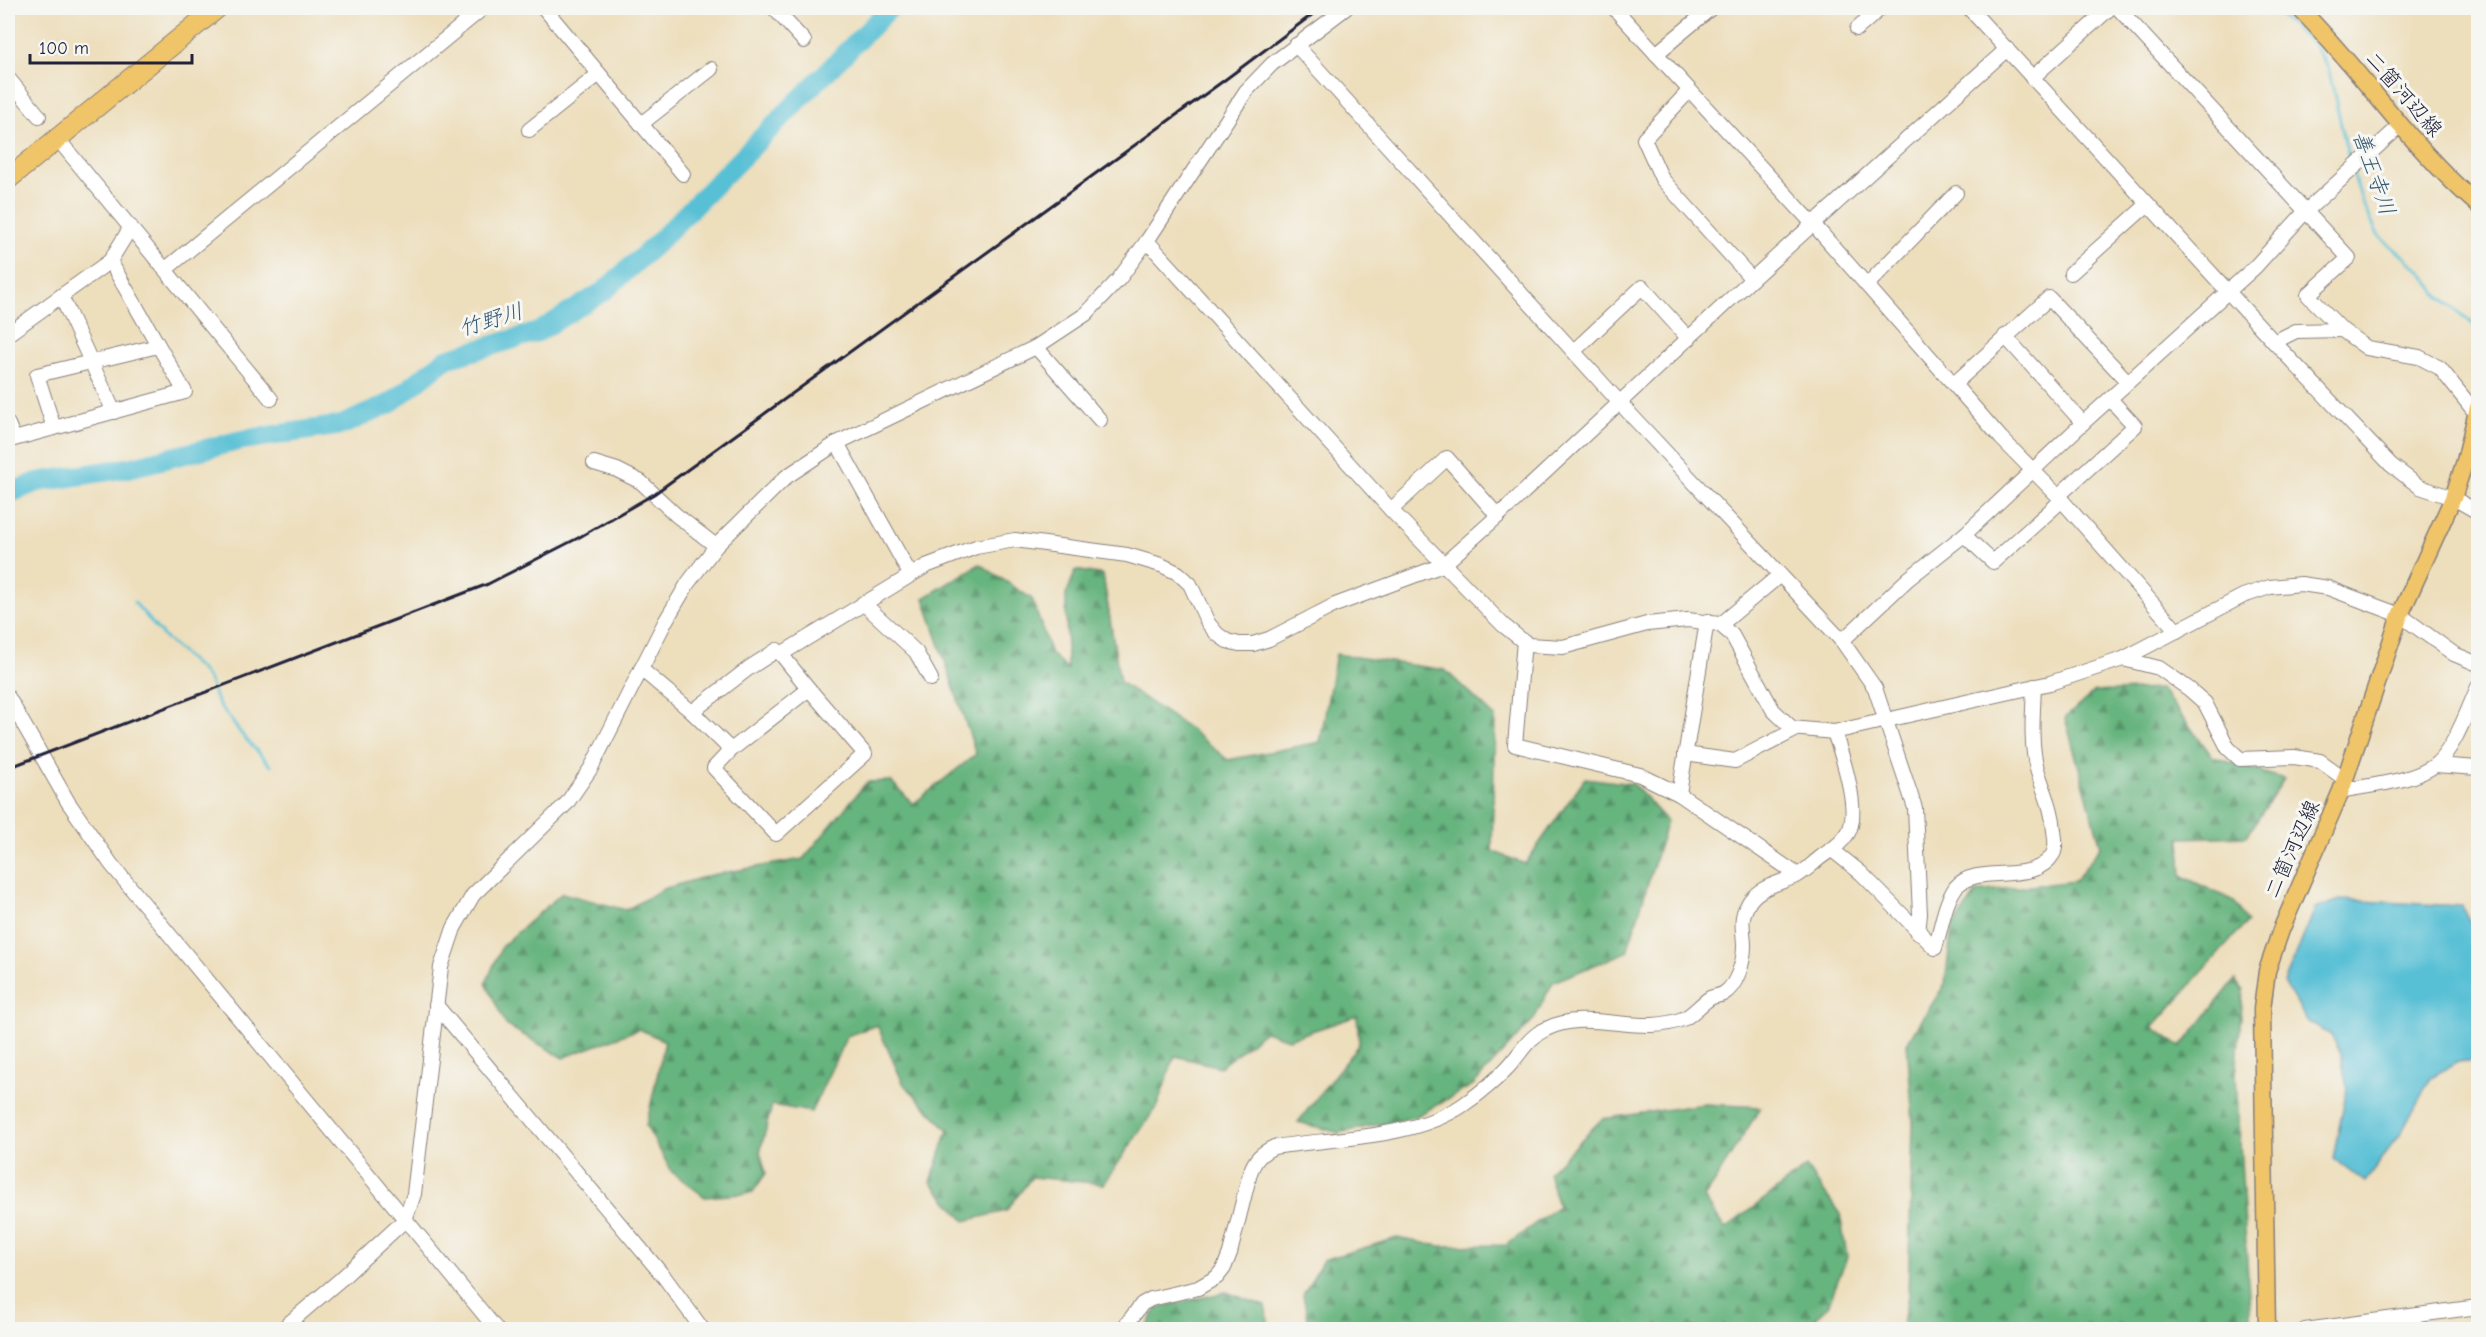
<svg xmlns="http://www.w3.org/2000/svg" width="2486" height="1337" font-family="'Comic Neue','Klee One',sans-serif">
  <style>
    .forest { fill: url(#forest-firs); stroke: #446b5c; stroke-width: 1.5 }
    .water { fill: #58c0d5; stroke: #3d7188; stroke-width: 1.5 }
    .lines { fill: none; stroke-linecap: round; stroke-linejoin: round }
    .stream { stroke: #58c0d5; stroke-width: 3 }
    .river { stroke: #58c0d5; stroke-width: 20 }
    .minor-casing { stroke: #88807c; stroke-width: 16 }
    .major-casing { stroke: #88807c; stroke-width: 19 }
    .highway-casing { stroke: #88807c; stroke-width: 22 }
    .minor { stroke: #fff; stroke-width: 14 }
    .major { stroke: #f0c469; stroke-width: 16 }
    .highway { stroke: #f0c469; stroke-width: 20 }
    .rail { stroke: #22223b; stroke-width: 3 }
    .labels { text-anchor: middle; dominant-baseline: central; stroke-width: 6; stroke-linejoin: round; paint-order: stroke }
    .street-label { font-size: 21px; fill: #22223b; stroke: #f6f6f2 }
    .water-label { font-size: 22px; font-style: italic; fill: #355971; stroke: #f6f6f2 }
  </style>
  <defs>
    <pattern id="forest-firs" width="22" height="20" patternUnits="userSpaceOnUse" patternTransform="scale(1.5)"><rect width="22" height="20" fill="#66b47e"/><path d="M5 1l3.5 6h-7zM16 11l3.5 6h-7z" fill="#549268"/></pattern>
  </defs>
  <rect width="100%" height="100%" fill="#f6f6f2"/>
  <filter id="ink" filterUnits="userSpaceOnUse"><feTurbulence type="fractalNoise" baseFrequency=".0167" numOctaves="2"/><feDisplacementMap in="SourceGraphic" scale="12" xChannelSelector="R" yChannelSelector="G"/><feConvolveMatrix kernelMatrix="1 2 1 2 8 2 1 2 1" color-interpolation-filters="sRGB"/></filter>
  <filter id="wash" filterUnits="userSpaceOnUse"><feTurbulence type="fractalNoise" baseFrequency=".008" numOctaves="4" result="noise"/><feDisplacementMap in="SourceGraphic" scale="24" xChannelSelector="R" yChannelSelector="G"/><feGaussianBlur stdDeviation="1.35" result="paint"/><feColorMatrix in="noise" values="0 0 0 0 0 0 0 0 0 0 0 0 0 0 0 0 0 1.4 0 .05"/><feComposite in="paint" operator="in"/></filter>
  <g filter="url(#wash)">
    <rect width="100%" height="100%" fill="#eddebc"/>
    <g class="forest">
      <polygon points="980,564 1032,599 1051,654 1067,669 1066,595 1076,570 1103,575 1120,682 1190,729 1228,760 1320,742 1336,654 1445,670 1495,717 1492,851 1525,864 1585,778 1633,784 1667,821 1627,952 1553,982 1534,1019 1473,1085 1415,1117 1339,1133 1298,1122 1359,1044 1357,1016 1288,1039 1265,1031 1220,1067 1175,1056 1157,1106 1104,1184 1032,1177 1006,1211 965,1221 931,1182 948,1130 903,1083 877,1025 847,1036 811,1112 772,1105 760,1152 766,1173 752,1193 705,1197 672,1172 646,1126 665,1041 639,1029 563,1058 506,1025 486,983 502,946 562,893 626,910 663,889 711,875 803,859 867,782 891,781 913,804 976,754 924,598"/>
      <polygon points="2161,689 2213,757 2284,779 2247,836 2180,838 2182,876 2234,901 2247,922 2153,1027 2181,1047 2235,980 2243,991 2236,1076 2251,1329 1902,1330 1908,1295 1913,1123 1907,1043 1945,984 1952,927 1977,892 2075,881 2101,846 2065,718 2094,692"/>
      <polygon points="1704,1104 1761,1107 1704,1198 1725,1229 1806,1167 1840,1214 1847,1257 1828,1306 1805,1329 1310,1329 1303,1295 1323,1260 1397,1238 1440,1246 1507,1245 1558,1206 1548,1173 1602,1119"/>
      <polygon points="1226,1292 1265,1306 1270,1329 1146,1329 1157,1308"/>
    </g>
    <polygon class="water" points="2340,900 2462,906 2478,939 2478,1060 2458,1062 2431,1077 2400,1135 2365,1182 2333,1158 2347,1088 2340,1052 2331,1035 2308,1022 2284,983 2315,909"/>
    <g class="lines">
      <g class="stream">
        <polyline points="2272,8 2314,46 2328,67 2350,164"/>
        <polyline points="2353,173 2362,201 2378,235 2421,271 2440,297 2478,328"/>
        <polyline points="134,602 165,638 201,670 210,682 217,702 243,736 271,766"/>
      </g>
      <polyline class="river" points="8,494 37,482 128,468 242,440 342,425 389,404 446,359 538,332 604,291 657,243 890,8"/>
    </g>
  </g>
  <g filter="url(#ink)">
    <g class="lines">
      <g class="minor-casing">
        <g id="minor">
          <polyline points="544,8 683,174"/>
          <polyline points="774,8 804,41"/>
          <polyline points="1614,8 1814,225 2001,438 2058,496 2177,631"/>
          <polyline points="1969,8 2274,342 2391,465 2420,487 2453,498 2478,512"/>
          <polyline points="2118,8 2349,258 2308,295 2342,330 2367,348 2419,357 2440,368 2478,416"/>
          <polyline points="1857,29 1881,8"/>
          <polyline points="1296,45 1631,415 1842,641 1875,688 1915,808 1920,914 1918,933"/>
          <polyline points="1656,54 1711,8"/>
          <polyline points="8,78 39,116"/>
          <polyline points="2032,78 2110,8"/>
          <polyline points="1689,91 1644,139 1662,179 1752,279"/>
          <polyline points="641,124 711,69"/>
          <polyline points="529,130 599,74"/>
          <polyline points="57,138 271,399"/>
          <polyline points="1147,241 1391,510 1503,625 1528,645 1563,647 1647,624 1688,620 1719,624 1732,635 1773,710 1792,728 1834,732 2050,683 2123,659 2243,596 2270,587 2301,584 2328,588 2400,615 2454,654 2478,664"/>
          <polyline points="166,269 483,8"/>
          <polyline points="2071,273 2148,204"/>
          <polyline points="1867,285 1956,193"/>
          <polyline points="61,296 114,412"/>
          <polyline points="8,334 110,261 131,227"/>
          <polyline points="2005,336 2083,423"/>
          <polyline points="2274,342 2296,331 2342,330"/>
          <polyline points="1036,347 1100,420"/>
          <polyline points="1575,350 1642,287 1689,339"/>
          <polyline points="1954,384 2049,298 2128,382"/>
          <polyline points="8,424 14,439 185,392 110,261"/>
          <polyline points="54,428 37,375 158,346"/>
          <polyline points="837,443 910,574"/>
          <polyline points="594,463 617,470 641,482 676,515 716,546"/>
          <polyline points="2058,496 2135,426 2110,399"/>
          <polyline points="1391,510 1447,458 1498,516"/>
          <polyline points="1964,535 1993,562 2061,501"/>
          <polyline points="863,603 916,652 931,679"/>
          <polyline points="1720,625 1780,575"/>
          <polyline points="1524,641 1515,745 1640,775 1679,794 1798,875"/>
          <polyline points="1842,641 1908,579 1964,535 2083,423 2255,267 2305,212 2400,126"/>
          <polyline points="2123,659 2159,668 2189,689 2205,703 2228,748 2240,759 2294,757 2320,761 2345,779"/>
          <polyline points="641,669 692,712 731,750 809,689 781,654 926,566 976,547 1015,540 1127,555 1161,565 1178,573 1190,584 1208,623 1217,634 1227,641 1239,644 1253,644 1269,639 1335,605 1443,565 1498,516 1752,279 2007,49"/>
          <polyline points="8,697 68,802 111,864 497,1330"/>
          <polyline points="692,712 749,668 777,650 781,654"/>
          <polyline points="731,750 714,768 776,834 865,754 809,689"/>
          <polyline points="1685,754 1735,761 1797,729"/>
          <polyline points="2435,765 2478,768"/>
          <path d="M2341 791C2369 785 2413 782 2435 765 2454 750 2468 709 2478 687"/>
          <polyline points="1679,794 1707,621"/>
          <path d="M1831 849 1861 873 1935 948C1941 930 1944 903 1956 887 1977 862 2034 887 2053 854 2057 847 2055 837 2054 831 2053 808 2043 790 2037 769 2030 742 2033 714 2034 686"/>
          <polyline points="436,1005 665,1278 703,1330"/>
          <polyline points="281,1330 341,1279 405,1220 414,1194 441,967 454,928 473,895 567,803 591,768 665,622 688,583 716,546 786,477 837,443 1036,347 1086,314 1119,279 1147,241 1246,91 1272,64 1346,8"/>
          <path d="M1122 1330 1142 1304 1151 1299 1198 1288 1217 1277 1224 1268 1230 1253 1250 1173C1255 1159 1261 1153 1274 1147 1333 1138 1413 1139 1463 1105 1479 1094 1495 1081 1508 1067 1521 1053 1528 1037 1546 1029 1590 1007 1640 1038 1685 1018 1694 1013 1701 1004 1710 998 1714 996 1719 996 1723 994 1737 986 1744 961 1744 946 1744 931 1739 920 1747 906 1756 887 1778 884 1796 876 1805 872 1813 863 1821 857 1830 850 1842 844 1848 833 1861 811 1842 755 1834 732"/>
          <polyline points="2305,1330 2478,1307"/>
        </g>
      </g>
      <g class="major-casing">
        <g id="major">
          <path d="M2299 8C2362 71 2410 147 2478 205"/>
          <polyline points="2267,1330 2262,1009 2267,971 2281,930 2341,791 2400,615 2453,498 2465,461 2478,407"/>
        </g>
      </g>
      <g class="highway-casing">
        <polyline id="highway" points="8,179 217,8"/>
      </g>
      <use href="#minor" class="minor"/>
      <use href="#major" class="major"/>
      <use href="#highway" class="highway"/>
      <polyline class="rail" points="8,768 488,584 578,538 654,494 1226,79 1321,8"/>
    </g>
  </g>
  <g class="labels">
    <g class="street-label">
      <text transform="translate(2404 94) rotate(49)">二箇河辺線</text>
      <text transform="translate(2292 849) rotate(-66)">二箇河辺線</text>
    </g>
    <g class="water-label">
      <text transform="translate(2374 173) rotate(71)">善王寺川</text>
      <text transform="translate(491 320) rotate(-17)">竹野川</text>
    </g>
  </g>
  <rect width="2486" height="1337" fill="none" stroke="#f6f6f2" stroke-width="30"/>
  <path d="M30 54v9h162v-9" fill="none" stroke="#22223b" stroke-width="3"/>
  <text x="39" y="54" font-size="18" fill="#22223b" stroke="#f6f6f2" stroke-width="4.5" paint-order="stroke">100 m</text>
</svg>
